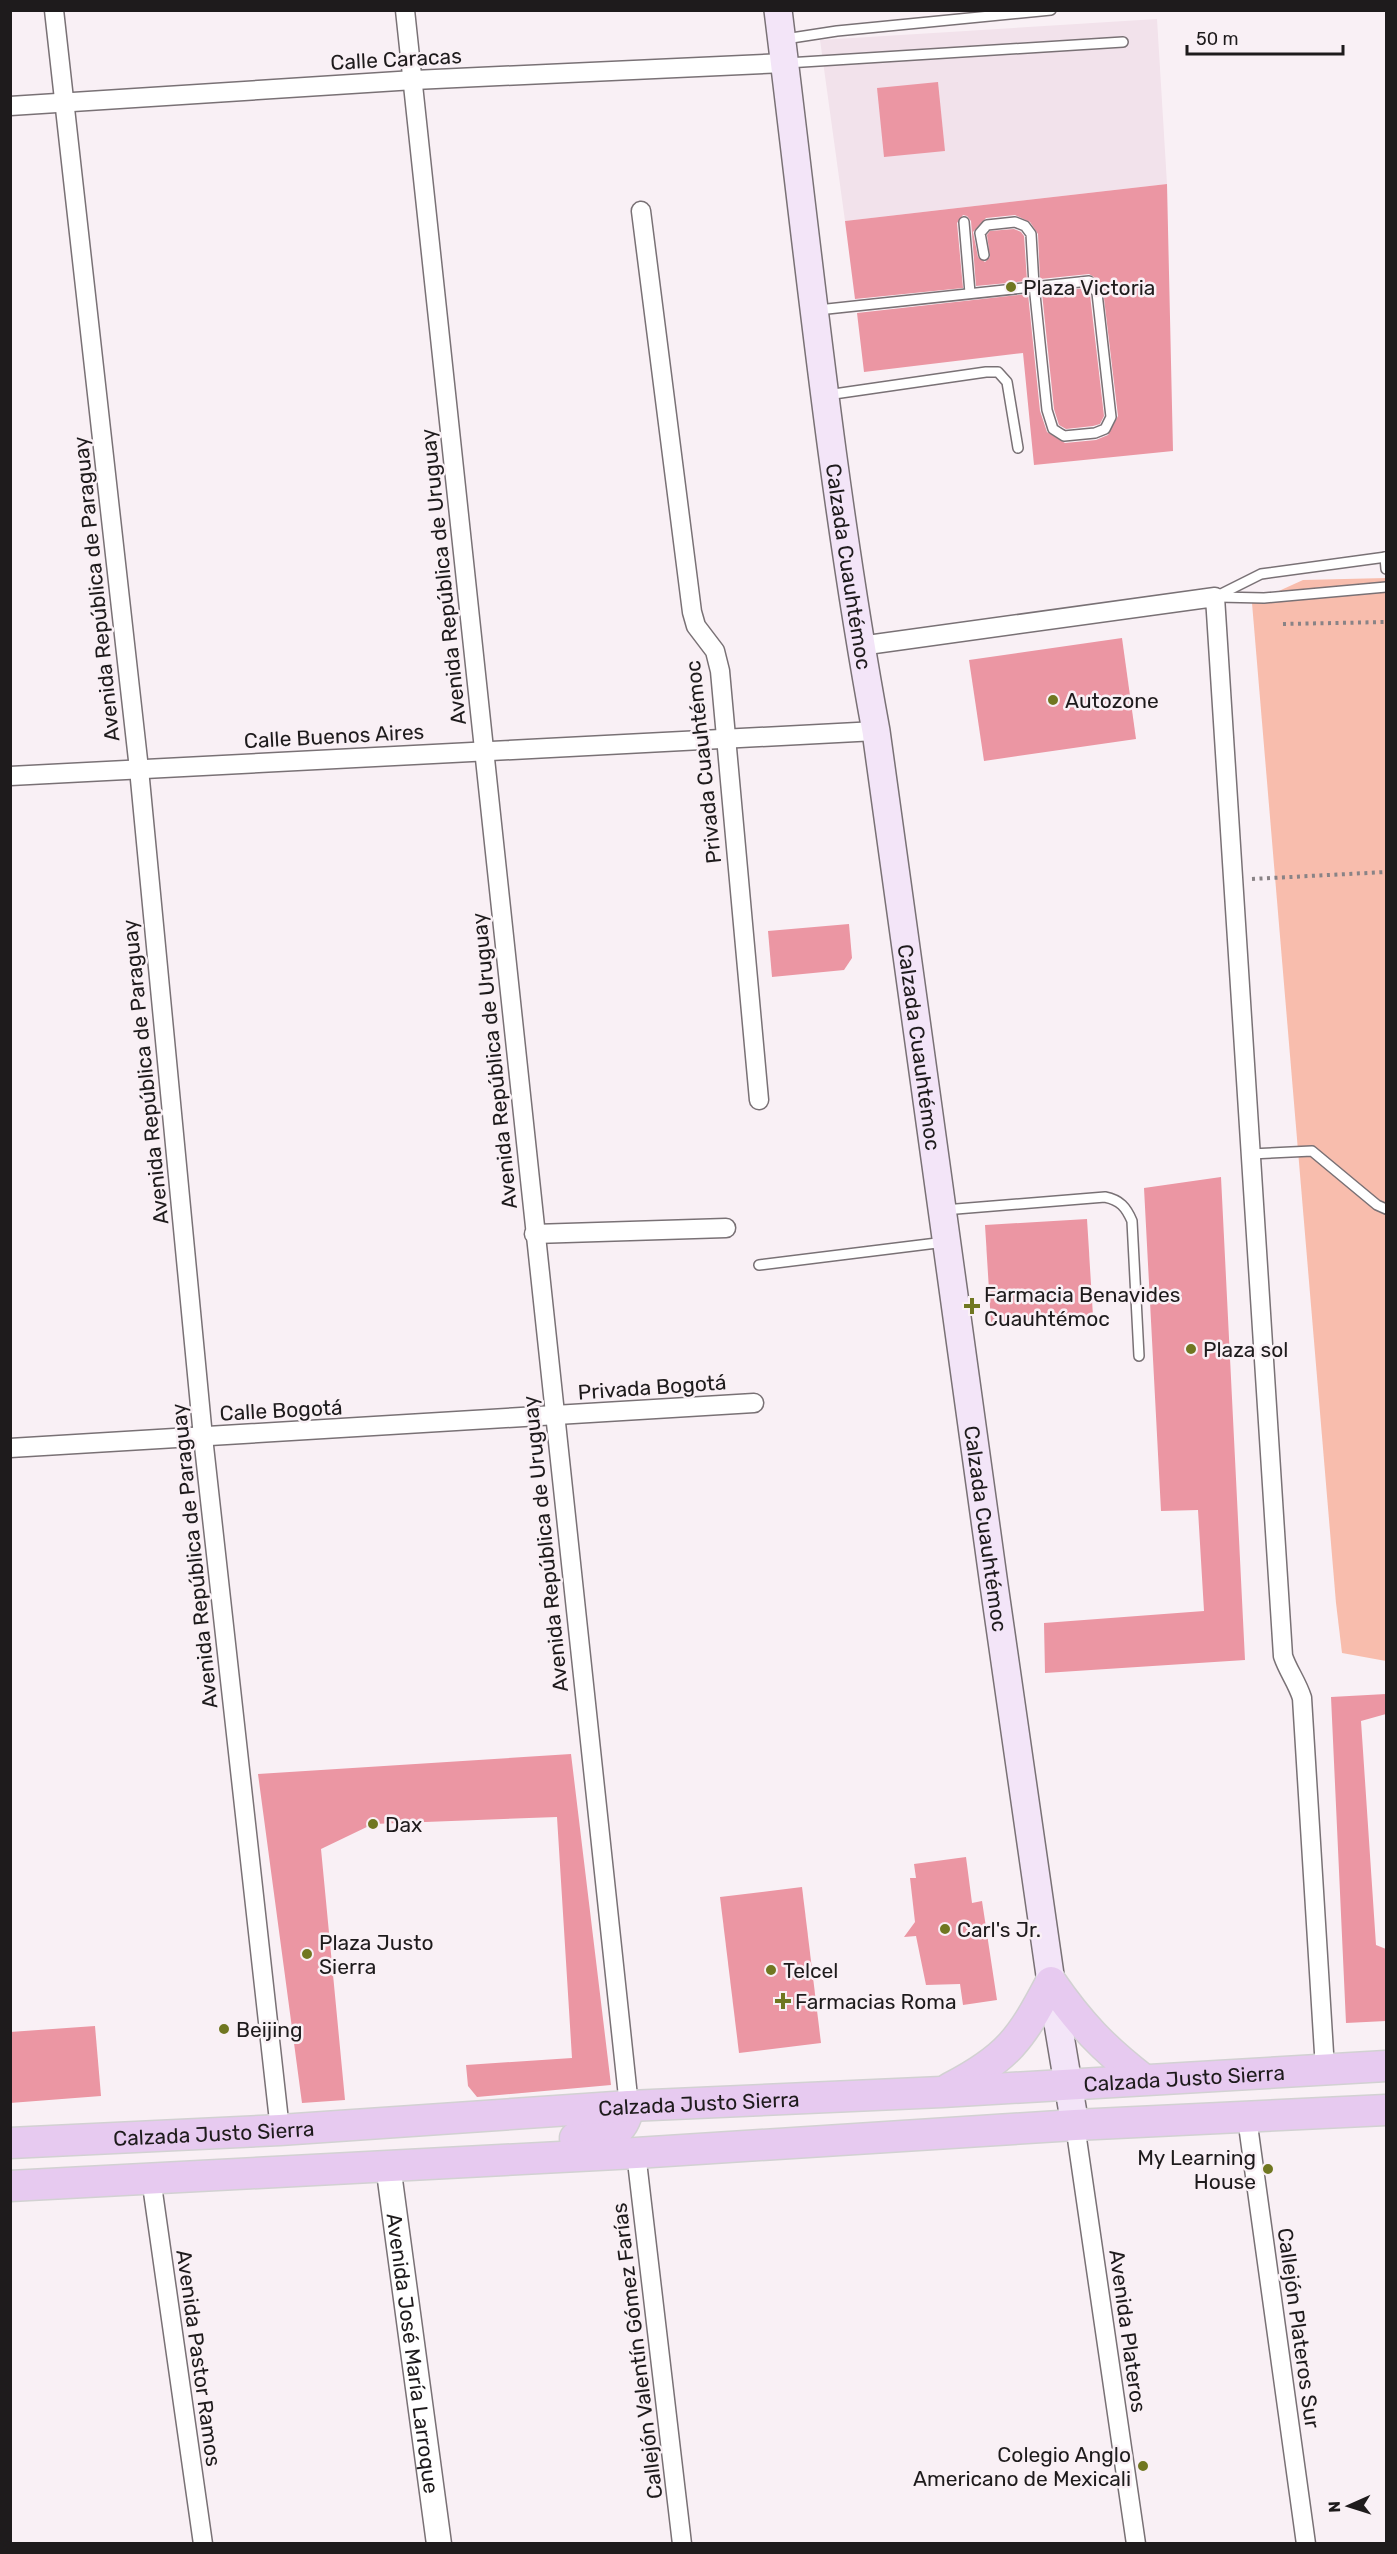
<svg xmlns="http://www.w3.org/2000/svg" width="1397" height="2554" font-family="Rubik,sans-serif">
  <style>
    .built { fill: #f2e2eb }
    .green { fill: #f8bdad }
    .building { fill: #eb96a3 }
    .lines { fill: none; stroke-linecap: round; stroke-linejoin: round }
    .service-casing { stroke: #797175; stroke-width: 12 }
    .minor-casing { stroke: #797175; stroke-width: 21 }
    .tertiary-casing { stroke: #797175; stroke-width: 27 }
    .secondary-casing { stroke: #797175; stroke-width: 30 }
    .primary-casing { stroke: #d2d1d2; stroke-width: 33 }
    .path { stroke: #898386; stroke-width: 4; stroke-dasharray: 3 4.5; stroke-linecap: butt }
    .service { stroke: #fff; stroke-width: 9 }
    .minor { stroke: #fff; stroke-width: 18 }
    .tertiary { stroke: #fff; stroke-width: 24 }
    .secondary { stroke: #f3e5f8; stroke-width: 27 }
    .primary { stroke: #e7caf0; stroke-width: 30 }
    .poi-dot { fill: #707721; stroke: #f9f0f5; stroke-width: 2 }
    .labels { text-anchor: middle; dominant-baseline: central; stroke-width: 5; stroke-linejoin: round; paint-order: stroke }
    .street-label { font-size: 21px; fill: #1e1b1c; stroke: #f9f0f5 }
    .poi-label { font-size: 21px; fill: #1e1b1c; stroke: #f9f0f5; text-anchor: start }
  </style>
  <rect width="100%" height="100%" fill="#f9f0f5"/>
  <polygon class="built" points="1157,19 1167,184 845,221 820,40"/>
  <polygon class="green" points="1386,578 1386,1661 1342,1653 1336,1603 1252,603 1303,580"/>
  <g class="building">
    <polygon points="938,82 945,151 884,157 877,88"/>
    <polygon points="1167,184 1173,451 1034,465 1023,353 864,372 857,313 1028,294 1040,411 1047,432 1065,443 1096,440 1108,435 1118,416 1103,290 1094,277 1089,274 1040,279 1038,234 1030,222 1015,215 986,218 973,232 978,257 985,262 990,257 987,235 990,231 1014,229 1021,232 1024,236 1027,281 976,286 971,221 967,216 963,215 957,223 963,288 855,299 845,221"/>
    <polygon points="1086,288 1090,295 1104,416 1100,424 1093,426 1066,429 1059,425 1054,409 1042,293"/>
    <polygon points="1122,638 1136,739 984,761 969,660"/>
    <polygon points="849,924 852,958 844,970 772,977 768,931"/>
    <polygon points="1221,1177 1245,1660 1045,1673 1044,1623 1204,1611 1198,1510 1161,1511 1144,1188"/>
    <polygon points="1087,1219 1093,1316 991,1323 985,1225"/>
    <polygon points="1386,1694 1386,1714 1361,1721 1376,1945 1386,1949 1386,2021 1346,2023 1331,1697"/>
    <polygon points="571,1754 611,2085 477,2097 468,2086 466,2065 572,2058 557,1817 373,1824 321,1849 345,2100 302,2103 258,1774"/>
    <polygon points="966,1857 972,1903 982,1901 997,2000 963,2005 960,1984 926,1985 916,1936 904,1937 915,1922 910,1878 916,1878 914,1864"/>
    <polygon points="802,1887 821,2043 739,2053 720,1897"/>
    <polygon points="95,2026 101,2096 10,2103 10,2032"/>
  </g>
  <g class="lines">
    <g class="service-casing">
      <g id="service">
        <polyline points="785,39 837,31 1051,10"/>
        <polyline points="787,63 1123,42"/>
        <polyline points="964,222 970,293"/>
        <polyline points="818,310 1089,281 1097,293 1111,417 1105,429 1095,433 1064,436 1053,429 1047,410 1034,285 1031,234 1025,226 1015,222 987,225 980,233 984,255"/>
        <polyline points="827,395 986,372 998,372 1007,382 1018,448"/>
        <polyline points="1385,557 1386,569"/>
        <polyline points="1215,597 1261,574 1386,557"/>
        <polyline points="1218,597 1264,598 1386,587"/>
        <polyline points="1250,1154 1312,1151 1377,1205 1386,1209"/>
        <path d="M944 1210 1105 1197C1120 1200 1126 1207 1132 1221L1139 1356"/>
        <polyline points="759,1265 945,1242"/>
      </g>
    </g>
    <g class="minor-casing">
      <g id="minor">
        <polyline points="54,10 139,769 203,1437 280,2130"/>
        <polyline points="405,10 629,2106"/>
        <polyline points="10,106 414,80 784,63"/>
        <polyline points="641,211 692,612 696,626 715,651 720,671 759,1100"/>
        <path d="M860 646 1215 597 1283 1656C1288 1671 1297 1682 1302 1698L1325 2069"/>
        <polyline points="10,776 876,731"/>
        <polyline points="534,1234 726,1228"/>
        <polyline points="10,1448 754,1403"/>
        <polyline points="1247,2118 1306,2544"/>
        <polyline points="1075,2125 1136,2544"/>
        <polyline points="636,2153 682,2544"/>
        <polyline points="151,2178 203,2544"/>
      </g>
    </g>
    <g class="tertiary-casing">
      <g id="tertiary">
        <path id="s1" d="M388 2165 439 2544"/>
      </g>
    </g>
    <g class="secondary-casing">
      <g id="secondary">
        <path id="s2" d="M778 10C808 251 832 493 876 731L994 1585 1051 1982 1075 2125"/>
      </g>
    </g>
    <g class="primary-casing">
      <g id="primary">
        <path d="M950 2088C1008 2058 1021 2039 1051 1982 1080 2024 1103 2048 1143 2079"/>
        <path d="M575 2138C605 2135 622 2141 629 2106"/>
        <path id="s3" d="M10 2143 280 2130 629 2106 942 2092 1386 2066"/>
        <polyline points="10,2186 636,2153 1075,2125 1386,2110"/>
      </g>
    </g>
    <g class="path">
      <polyline points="1283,624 1386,622"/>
      <polyline points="1252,879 1386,872"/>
    </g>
    <use href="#service" class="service"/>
    <use href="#minor" class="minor"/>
    <use href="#tertiary" class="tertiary"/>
    <use href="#secondary" class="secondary"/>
    <use href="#primary" class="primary"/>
  </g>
  <g class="poi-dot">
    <circle cx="1011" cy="287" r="6"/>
    <circle cx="1053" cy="700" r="6"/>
    <path d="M969 1297h6v6h6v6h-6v6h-6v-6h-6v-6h6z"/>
    <circle cx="1191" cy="1349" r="6"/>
    <circle cx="373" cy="1824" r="6"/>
    <circle cx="945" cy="1929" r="6"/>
    <circle cx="307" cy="1954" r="6"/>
    <circle cx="771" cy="1970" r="6"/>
    <path d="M780 1992h6v6h6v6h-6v6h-6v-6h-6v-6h6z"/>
    <circle cx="224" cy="2029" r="6"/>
    <circle cx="1268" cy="2169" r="6"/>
    <circle cx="1143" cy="2466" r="6"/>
  </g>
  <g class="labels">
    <g class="street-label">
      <text transform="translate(396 59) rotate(-3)">Calle Caracas</text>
      <text stroke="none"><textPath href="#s2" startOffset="561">Calzada Cuauhtémoc</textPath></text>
      <text transform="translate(443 577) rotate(-96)">Avenida República de Uruguay</text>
      <text transform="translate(96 589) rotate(-96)">Avenida República de Paraguay</text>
      <text transform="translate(334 736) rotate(-3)">Calle Buenos Aires</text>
      <text transform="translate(703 762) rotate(-96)">Privada Cuauhtémoc</text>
      <text stroke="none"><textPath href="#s2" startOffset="1047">Calzada Cuauhtémoc</textPath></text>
      <text transform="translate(494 1061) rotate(-96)">Avenida República de Uruguay</text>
      <text transform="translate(145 1072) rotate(-96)">Avenida República de Paraguay</text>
      <text transform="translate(652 1387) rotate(-4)">Privada Bogotá</text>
      <text transform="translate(281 1410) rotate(-3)">Calle Bogotá</text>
      <text stroke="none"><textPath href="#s2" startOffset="1533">Calzada Cuauhtémoc</textPath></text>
      <text transform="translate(545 1544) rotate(-96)">Avenida República de Uruguay</text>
      <text transform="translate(194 1556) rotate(-96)">Avenida República de Paraguay</text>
      <text stroke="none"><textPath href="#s3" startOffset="1176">Calzada Justo Sierra</textPath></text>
      <text stroke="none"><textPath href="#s3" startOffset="690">Calzada Justo Sierra</textPath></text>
      <text stroke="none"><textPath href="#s3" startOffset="204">Calzada Justo Sierra</textPath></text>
      <text transform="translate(1299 2328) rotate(82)">Callejón Plateros Sur</text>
      <text transform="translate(1128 2331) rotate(82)">Avenida Plateros</text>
      <text transform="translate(637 2351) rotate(-97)">Callejón Valentín Gómez Farías</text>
      <text stroke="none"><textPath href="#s1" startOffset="190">Avenida José María Larroque</textPath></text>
      <text transform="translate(199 2358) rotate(82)">Avenida Pastor Ramos</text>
    </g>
    <g class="poi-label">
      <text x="1023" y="287">Plaza Victoria</text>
      <text x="1065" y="700">Autozone</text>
      <text x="984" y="1294">Farmacia Benavides<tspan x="984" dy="24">Cuauhtémoc</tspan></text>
      <text x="1203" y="1349">Plaza sol</text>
      <text x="385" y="1824">Dax</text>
      <text x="957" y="1929">Carl's Jr.</text>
      <text x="319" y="1942">Plaza Justo<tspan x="319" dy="24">Sierra</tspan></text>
      <text x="783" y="1970">Telcel</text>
      <text x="795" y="2001">Farmacias Roma</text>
      <text x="236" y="2029">Beijing</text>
      <text x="1256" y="2157" text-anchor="end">My Learning<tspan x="1256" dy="24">House</tspan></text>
      <text x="1131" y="2454" text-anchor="end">Colegio Anglo<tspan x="1131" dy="24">Americano de Mexicali</tspan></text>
    </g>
  </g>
  <rect width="1397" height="2554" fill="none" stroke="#1e1b1c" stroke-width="24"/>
  <g transform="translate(1349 2506) rotate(267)" stroke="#f9f0f5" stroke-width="4.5" paint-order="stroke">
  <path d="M0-4.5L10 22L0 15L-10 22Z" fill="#1e1b1c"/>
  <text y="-9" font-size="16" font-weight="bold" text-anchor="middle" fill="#1e1b1c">N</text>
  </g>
  <path d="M1187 45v9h156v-9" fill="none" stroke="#1e1b1c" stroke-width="3"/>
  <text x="1196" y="45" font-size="18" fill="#1e1b1c" stroke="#f9f0f5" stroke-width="4.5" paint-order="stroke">50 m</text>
</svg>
